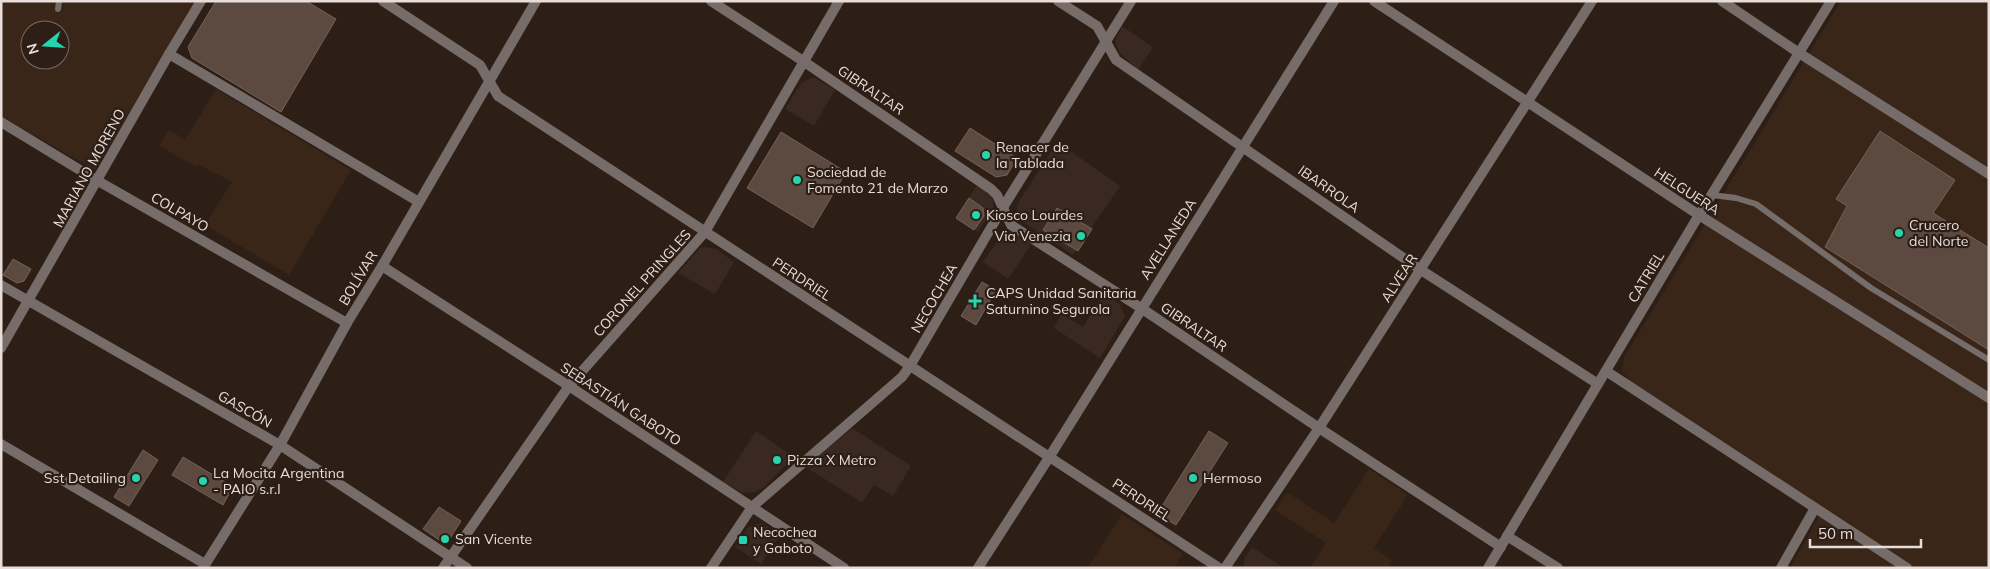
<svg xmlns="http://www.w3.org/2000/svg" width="1990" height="569" font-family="Mulish,sans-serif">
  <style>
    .commercial { fill: #3a2921 }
    .built { fill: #3a2519; fill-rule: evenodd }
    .building { fill: #5c4a41; stroke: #746258 }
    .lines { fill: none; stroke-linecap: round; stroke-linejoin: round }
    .service { stroke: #766c69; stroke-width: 6 }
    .minor { stroke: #766c69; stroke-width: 10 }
    .tertiary { stroke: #766c69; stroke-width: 10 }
    .poi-dot { fill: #26d5ae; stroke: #2d1e16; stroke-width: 2 }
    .labels { text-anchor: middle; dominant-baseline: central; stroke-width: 4.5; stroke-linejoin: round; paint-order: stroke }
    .street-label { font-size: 14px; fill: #e8ddd8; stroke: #2d1e16 }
    .poi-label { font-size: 14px; fill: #e8ddd8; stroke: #2d1e16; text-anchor: start }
  </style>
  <rect width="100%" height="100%" fill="#2d1e16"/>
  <g class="commercial">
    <polygon points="1122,26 1153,47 1138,70 1119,52 1115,41"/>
    <polygon points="811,78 815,78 835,90 814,126 785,109 801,83"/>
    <polygon points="1057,142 1120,186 1073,255 1020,220 1017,210 1017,205"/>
    <polygon points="977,185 988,192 993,200 993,208 978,232 956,218"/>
    <polygon points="1007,232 1012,232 1031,245 1008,279 983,262 1002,234"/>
    <polygon points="704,247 716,249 734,262 715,294 678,273 700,248"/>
    <polygon points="1104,293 1119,303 1125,316 1100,358 1054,328 1061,314 1083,327"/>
    <polygon points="852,428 911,466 893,496 874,485 862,503 806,467"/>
    <polygon points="756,431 794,457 763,488 755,492 742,493 723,482"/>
    <polygon points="761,523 780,535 761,564 735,547 748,527"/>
    <polygon points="1252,547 1284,568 1243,568 1245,557"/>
  </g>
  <g class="built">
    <path d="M1 1H195L95 170 1 116ZM30 30H60V60H30Z"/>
    <polygon points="1841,1 1989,1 1989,568 1790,568 1824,508 1630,381 1622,371 1624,357"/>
    <polygon points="216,89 351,170 289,275 205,225 232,182 198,164 196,167 159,146 169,129 185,140"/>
    <polygon points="1369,469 1408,495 1374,548 1392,561 1388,568 1310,568 1326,543 1275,510 1287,492 1334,523"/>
    <polygon points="1122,514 1183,554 1174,568 1088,568"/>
  </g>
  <g class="building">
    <polygon points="216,1 306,1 336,19 281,112 192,58 188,47"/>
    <polygon points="970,128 1017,158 1007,175 996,177 955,151"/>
    <polygon points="1880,131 1955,180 1933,213 1989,248 1989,350 1825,247 1847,206 1836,199"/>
    <polygon points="781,132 846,172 813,228 747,188"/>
    <polygon points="969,198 983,208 984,216 974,230 956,218"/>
    <polygon points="1057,208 1092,229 1078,251 1043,230"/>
    <polygon points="13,259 31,269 24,281 17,283 3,275"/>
    <polygon points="982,282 996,290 976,325 961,316"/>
    <polygon points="1209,431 1228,443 1176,525 1157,514"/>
    <polygon points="143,450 158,460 129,506 114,497"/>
    <polygon points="183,457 233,487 223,505 172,475"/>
    <polygon points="439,507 461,521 449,540 442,542 423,529"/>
  </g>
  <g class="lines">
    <g class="service">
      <polyline points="58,9 59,1"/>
      <polyline points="1712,195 1736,198 1756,204 1871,288 1989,360"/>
    </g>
    <g class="minor">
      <polyline points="383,1 480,65 498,96 1219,568"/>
      <polyline points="711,1 803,61 991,189 997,195 1011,225 1141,308 1319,428 1501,547"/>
      <polyline points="1058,1 1097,26 1116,60 1421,270 1598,384"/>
      <polyline points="1374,1 1699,215 1989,398"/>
      <polyline points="1722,1 1799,53 1989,174"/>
      <polyline points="169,54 419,202"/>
      <polyline points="1,122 98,181 347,323"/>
      <polyline points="382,266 569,386 844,568"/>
      <polyline points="1,348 169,54 201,1"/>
      <polyline points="1606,371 1907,568"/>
      <polyline points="1,444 205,564"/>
      <polyline points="1507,536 1558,568"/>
      <polyline points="203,568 280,445 347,323 382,266 536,1"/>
      <polyline points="443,568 569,386 705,232 839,1"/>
      <polyline points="1225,568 1319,428 1592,1"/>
      <polyline points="1488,568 1699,215 1831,1"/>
      <polyline points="1781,568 1815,508"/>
    </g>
    <g class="tertiary">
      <polyline points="1,285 280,445 467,568"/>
      <polyline points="711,568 752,507 902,377 910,366 1002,209 1131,1"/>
      <polyline points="978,568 1050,456 1334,1"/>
    </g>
  </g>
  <g class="poi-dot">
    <circle cx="986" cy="155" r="5"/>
    <circle cx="797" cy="180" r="5"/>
    <circle cx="976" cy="215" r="5"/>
    <circle cx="1899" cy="233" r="5"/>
    <circle cx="1081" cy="236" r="5"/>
    <path d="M972.5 293.5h5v5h5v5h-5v5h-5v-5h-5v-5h5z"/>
    <circle cx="777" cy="460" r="5"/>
    <circle cx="136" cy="478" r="5"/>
    <circle cx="1193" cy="478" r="5"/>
    <circle cx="203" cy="481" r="5"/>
    <circle cx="445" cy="539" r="5"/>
    <rect x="738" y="535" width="10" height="10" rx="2.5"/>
  </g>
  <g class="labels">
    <g class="street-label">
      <text transform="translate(871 90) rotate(34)">GIBRALTAR</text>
      <text transform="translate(89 168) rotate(-61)">MARIANO MORENO</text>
      <text transform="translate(1329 189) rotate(35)">IBARROLA</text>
      <text transform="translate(1687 191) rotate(33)">HELGUERA</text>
      <text transform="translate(180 212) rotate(30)">COLPAYO</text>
      <text transform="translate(1168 239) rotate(-58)">AVELLANEDA</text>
      <text transform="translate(1646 277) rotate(-59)">CATRIEL</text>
      <text transform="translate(358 278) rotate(-59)">BOLÍVAR</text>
      <text transform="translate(1399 278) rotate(-57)">ALVEAR</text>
      <text transform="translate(802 279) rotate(33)">PERDRIEL</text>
      <text transform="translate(642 283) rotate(-48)">CORONEL PRINGLES</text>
      <text transform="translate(934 298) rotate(-60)">NECOCHEA</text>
      <text transform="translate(1194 327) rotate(34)">GIBRALTAR</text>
      <text transform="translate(621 404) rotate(33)">SEBASTIÁN GABOTO</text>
      <text transform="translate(245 409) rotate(30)">GASCÓN</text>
      <text transform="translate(1142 500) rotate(33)">PERDRIEL</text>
    </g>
    <g class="poi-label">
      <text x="996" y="147">Renacer de<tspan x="996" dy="16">la Tablada</tspan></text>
      <text x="807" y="172">Sociedad de<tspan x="807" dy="16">Fomento 21 de Marzo</tspan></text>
      <text x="986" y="215">Kiosco Lourdes</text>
      <text x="1909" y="225">Crucero<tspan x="1909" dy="16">del Norte</tspan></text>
      <text x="1071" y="236" text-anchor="end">Via Venezia</text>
      <text x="986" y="293">CAPS Unidad Sanitaria<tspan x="986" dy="16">Saturnino Segurola</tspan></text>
      <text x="787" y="460">Pizza X Metro</text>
      <text x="213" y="473">La Mocita Argentina<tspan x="213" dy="16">- PAIO s.r.l</tspan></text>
      <text x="126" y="478" text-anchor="end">Sst Detailing</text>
      <text x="1203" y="478">Hermoso</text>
      <text x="753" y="532">Necochea<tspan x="753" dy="16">y Gaboto</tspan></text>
      <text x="455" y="539">San Vicente</text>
    </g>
  </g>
  <rect width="1990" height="569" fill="none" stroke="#e8ddd8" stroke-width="5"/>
  <g transform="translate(45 45) rotate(253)"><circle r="24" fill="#2d1e16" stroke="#786a64"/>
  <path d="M0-4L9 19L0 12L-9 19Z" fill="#26d5ae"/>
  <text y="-8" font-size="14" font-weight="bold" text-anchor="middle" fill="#e8ddd8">N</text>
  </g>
  <path d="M1810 539v8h111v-8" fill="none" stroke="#e8ddd8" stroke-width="2.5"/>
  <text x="1818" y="539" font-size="15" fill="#e8ddd8" stroke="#2d1e16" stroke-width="4" paint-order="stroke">50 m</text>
</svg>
